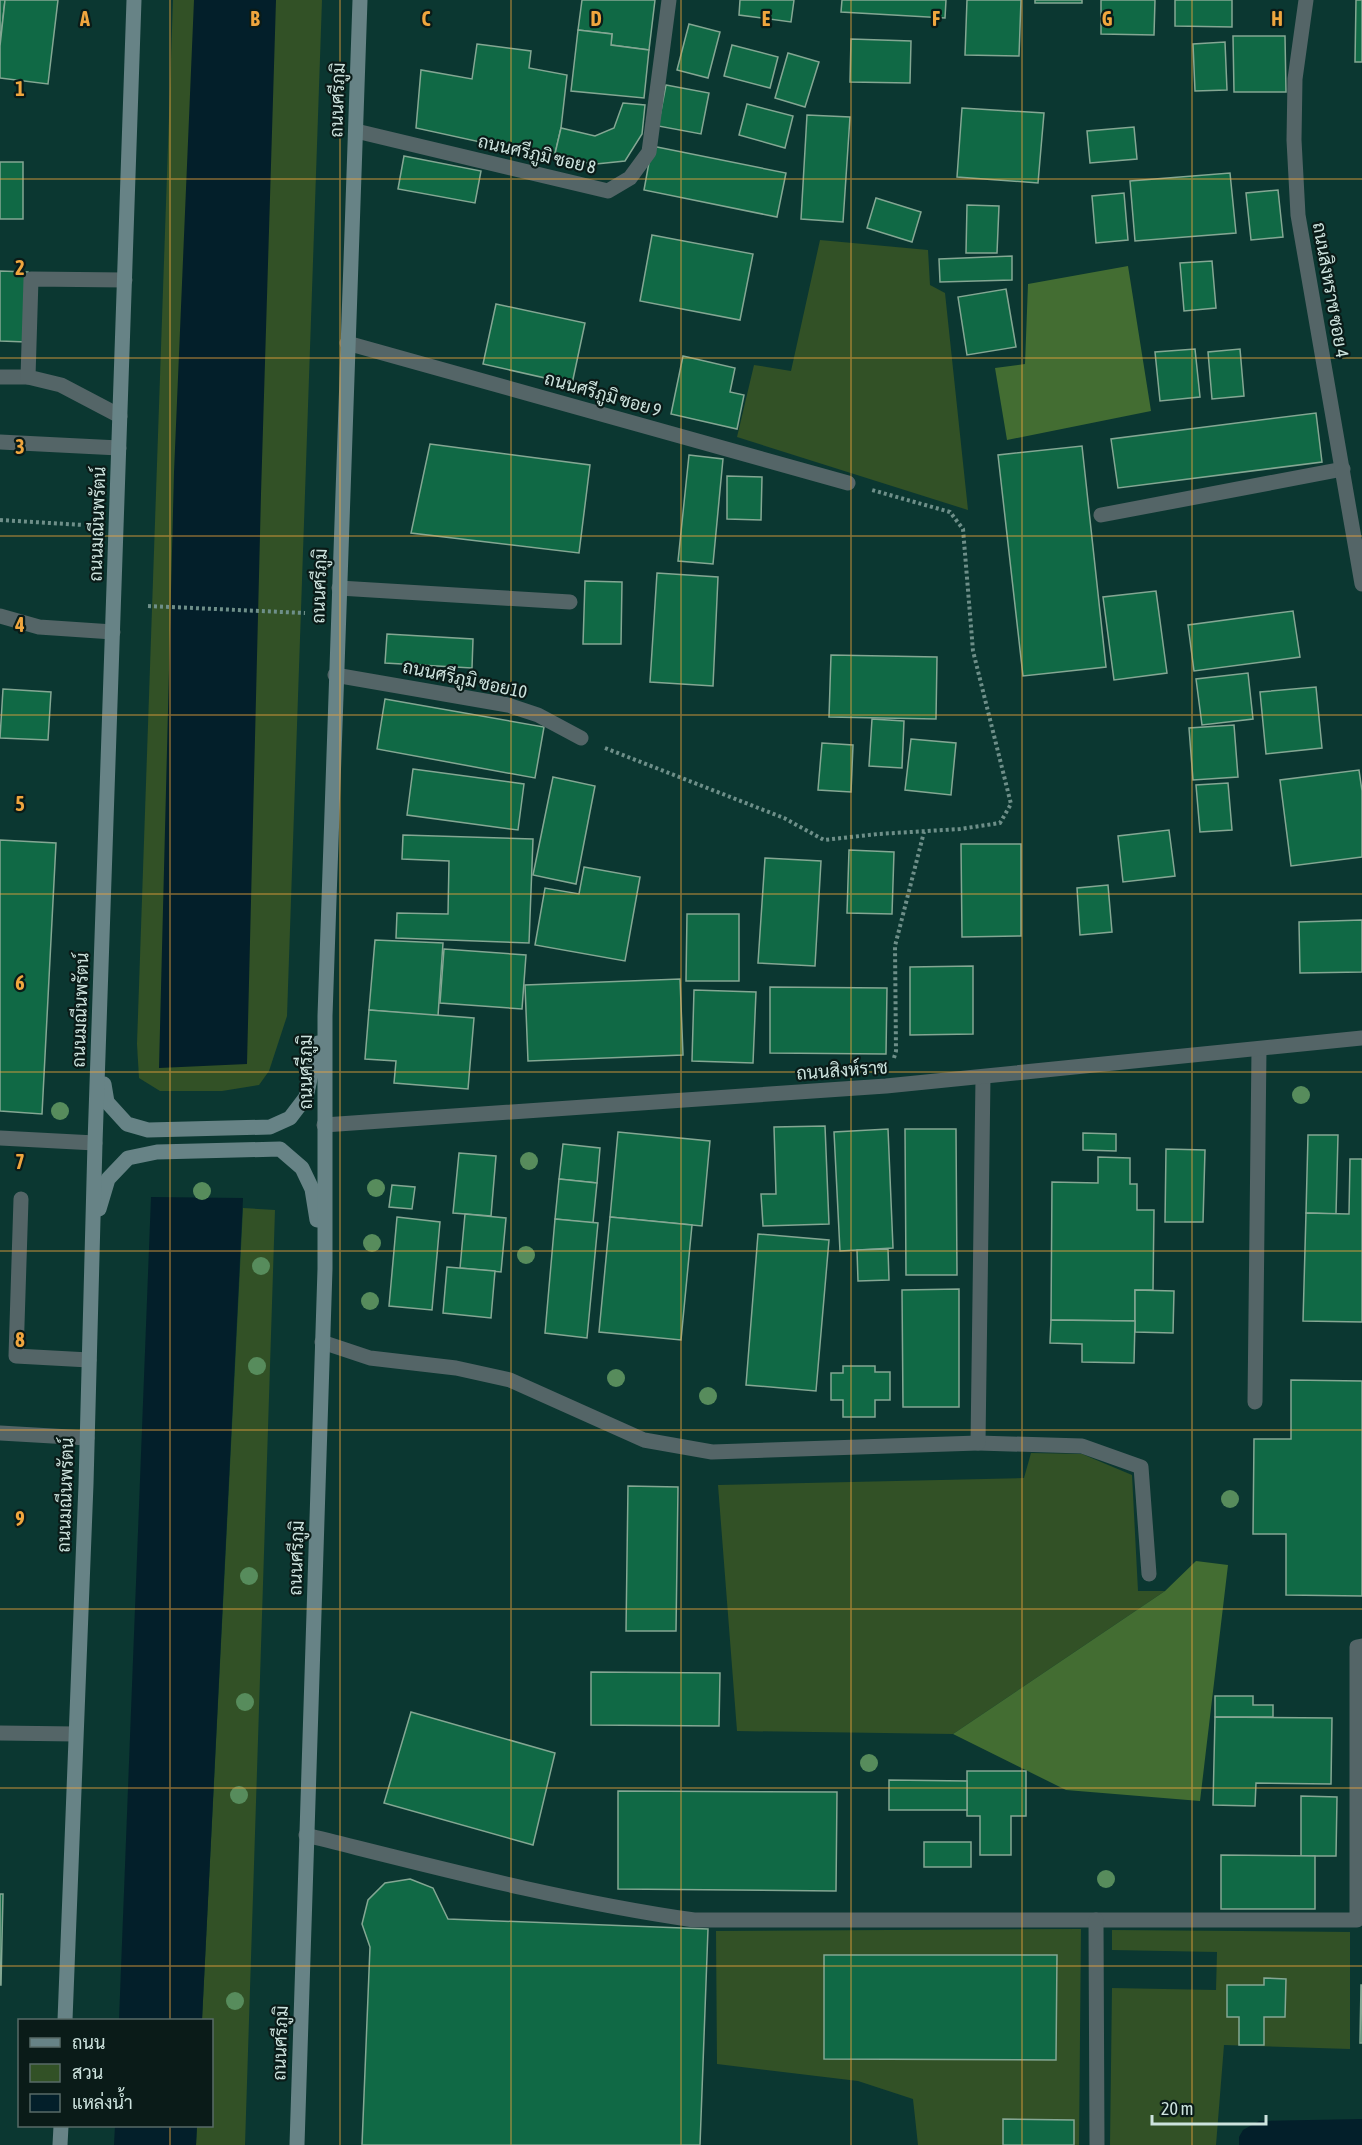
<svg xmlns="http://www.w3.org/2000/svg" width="1362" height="2145" font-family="'Asap Condensed',Sarabun,sans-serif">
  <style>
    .green { fill: #325126 }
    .forest { fill: #436d32 }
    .water { fill: #031f2a }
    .building { fill: #106945; stroke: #84a793; stroke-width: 1.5 }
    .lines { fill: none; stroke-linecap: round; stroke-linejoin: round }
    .path { stroke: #6e8f89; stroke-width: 4; stroke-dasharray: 3 3; stroke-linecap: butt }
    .service { stroke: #546567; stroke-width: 15 }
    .minor { stroke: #546567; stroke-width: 15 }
    .tertiary { stroke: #546567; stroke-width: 15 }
    .secondary { stroke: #678386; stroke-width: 15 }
    .tree { fill: #578c5c }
    .grid { fill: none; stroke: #f0a63e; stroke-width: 1.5; stroke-opacity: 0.55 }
    .labels { text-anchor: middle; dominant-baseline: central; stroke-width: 4.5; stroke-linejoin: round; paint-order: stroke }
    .street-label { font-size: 18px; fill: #cde3de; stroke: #0a1b18 }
    .grid-label { font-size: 20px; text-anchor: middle; font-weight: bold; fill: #f0a63e; stroke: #0a1b18; stroke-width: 4.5; stroke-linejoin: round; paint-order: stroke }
  </style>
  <rect width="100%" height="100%" fill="#0b3731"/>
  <g class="green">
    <polygon points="173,0 322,0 287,1016 269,1071 259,1085 222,1091 160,1091 139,1078 137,1044"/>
    <polygon points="820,240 928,250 930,285 945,293 968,510 737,437 754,365 791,371"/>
    <polygon points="243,1208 275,1210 245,2145 196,2145 197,2126 212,2126 212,2020 202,2020"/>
    <polygon points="1031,1453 1082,1454 1132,1475 1138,1591 1165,1591 953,1734 737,1731 718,1485 1024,1478"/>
    <polygon points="1081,1929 1079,2145 918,2145 913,2099 858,2081 717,2064 716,1931"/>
    <polygon points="1112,1930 1350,1932 1350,2049 1224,2045 1216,2145 1110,2145 1112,1988 1216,1990 1217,1952 1112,1950"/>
  </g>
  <g class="forest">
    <polygon points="1128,266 1151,411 1007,440 995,368 1025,364 1028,284"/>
    <polygon points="1196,1561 1228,1565 1200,1801 1066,1790 953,1734 1165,1591"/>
  </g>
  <g class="water">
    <polygon points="194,0 276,0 261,494 247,1064 159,1068 174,472"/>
    <polygon points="151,1197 243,1198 202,2020 119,2020"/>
    <polygon points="1362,2119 1362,2145 1239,2145 1239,2137 1243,2130 1259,2121"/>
    <polygon points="115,2126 197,2126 196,2145 114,2145"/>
  </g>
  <g class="building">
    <polygon points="0,0 5,0 0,46"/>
    <polygon points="5,0 58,0 48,84 0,78 0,46"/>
    <polygon points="582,0 655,0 649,50 611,45 612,34 578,30"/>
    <polygon points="740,0 794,0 791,22 739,15"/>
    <polygon points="842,0 946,0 945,18 841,12"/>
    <polygon points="967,0 1021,0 1019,56 965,55"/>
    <rect x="1035" y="0" width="47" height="3"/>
    <polygon points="1101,0 1155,0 1154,35 1101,34"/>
    <polygon points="1175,0 1232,0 1232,27 1175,26"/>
    <polygon points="1356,0 1362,0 1362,62 1355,62"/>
    <polygon points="689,24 720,32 708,78 677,70"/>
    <polygon points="578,30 612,34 611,45 649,50 644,98 571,91"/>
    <polygon points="1233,36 1285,36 1286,92 1234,92"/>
    <polygon points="851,39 911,41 910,83 850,82"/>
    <polygon points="1225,42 1227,90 1195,91 1193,44"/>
    <polygon points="477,44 531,51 529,68 567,75 561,128 554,158 416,128 421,70 472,79"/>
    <polygon points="732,45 778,57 770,88 724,76"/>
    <polygon points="788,53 819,62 805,107 775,98"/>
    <polygon points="666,85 709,93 701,134 658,126"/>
    <polygon points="623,103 645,105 642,134 625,161 596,164 554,158 561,128 595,136 614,128"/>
    <polygon points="747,104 793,116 785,148 739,135"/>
    <polygon points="962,108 1044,113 1038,183 957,177"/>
    <polygon points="807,115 850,117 843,222 801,219"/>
    <polygon points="1134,127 1137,159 1090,163 1087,131"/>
    <polygon points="652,146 786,173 777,217 644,190"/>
    <polygon points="404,156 481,171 475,203 398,189"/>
    <rect x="0" y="162" width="23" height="57"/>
    <polygon points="1230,173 1236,233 1135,241 1130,181"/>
    <polygon points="1278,190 1283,237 1251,240 1246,193"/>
    <polygon points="1124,193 1128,240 1096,243 1092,196"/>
    <polygon points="876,198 921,212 912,242 867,228"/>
    <polygon points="967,205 999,206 997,253 966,253"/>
    <polygon points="652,235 753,254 740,320 640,301"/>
    <polygon points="1012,256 1012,280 940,282 939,259"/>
    <polygon points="1212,261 1216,308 1184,311 1180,263"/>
    <polygon points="0,271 28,272 26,342 0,341"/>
    <polygon points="1006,289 1016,347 967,355 958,297"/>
    <polygon points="496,304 585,323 572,384 483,364"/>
    <polygon points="1195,349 1200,397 1160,401 1155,352"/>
    <polygon points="1240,349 1244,396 1212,399 1208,352"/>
    <polygon points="683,356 735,368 730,392 744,395 737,429 671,414"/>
    <polygon points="1316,413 1322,462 1118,488 1111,439"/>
    <polygon points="430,444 590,465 579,553 411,533"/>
    <polygon points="1082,446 1106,667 1023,676 998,455"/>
    <polygon points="689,455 723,459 713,564 678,561"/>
    <polygon points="727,476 762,477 761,520 727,519"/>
    <polygon points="657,573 718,577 713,686 650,682"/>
    <polygon points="585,581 622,582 621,644 583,644"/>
    <polygon points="1156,591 1167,673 1114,680 1103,597"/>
    <polygon points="1293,611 1300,657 1194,671 1188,625"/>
    <polygon points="387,634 473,639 472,668 385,663"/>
    <polygon points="831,655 937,657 936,719 829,717"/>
    <polygon points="1248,673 1253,719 1202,725 1196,679"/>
    <polygon points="1316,687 1322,748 1266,754 1260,692"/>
    <polygon points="3,689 51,692 48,740 0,738"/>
    <polygon points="385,699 544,727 535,778 377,749"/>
    <polygon points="872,719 904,721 902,768 869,766"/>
    <polygon points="1234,725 1238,777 1193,780 1189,728"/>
    <polygon points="911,739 956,743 951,795 905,790"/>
    <polygon points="822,743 853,745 851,792 818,790"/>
    <polygon points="413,769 524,784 518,830 407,815"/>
    <polygon points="1359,770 1362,791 1362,857 1291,866 1280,780"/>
    <polygon points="553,777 595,786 576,884 533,875"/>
    <polygon points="1228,783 1232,830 1200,832 1196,785"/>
    <polygon points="1169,830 1175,876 1123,882 1118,836"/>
    <polygon points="403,835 533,839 529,943 396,938 397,913 448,914 449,861 402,859"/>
    <polygon points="0,840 56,843 42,1114 0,1111"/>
    <polygon points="961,844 1021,844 1021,936 962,937"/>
    <polygon points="849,850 894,852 892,914 847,913"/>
    <polygon points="765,858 821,861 815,966 758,963"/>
    <polygon points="584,867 640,877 625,961 535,945 545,888 579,894"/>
    <polygon points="1108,885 1112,932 1080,935 1077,888"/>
    <polygon points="687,914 739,914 739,981 686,981"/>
    <polygon points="1362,920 1362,972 1300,973 1299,922"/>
    <polygon points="375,940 443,943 438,1016 369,1010"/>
    <polygon points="444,949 526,955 522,1009 440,1003"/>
    <polygon points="973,966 973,1034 910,1035 910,967"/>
    <polygon points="680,979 683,1055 528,1061 525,985"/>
    <polygon points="770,987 887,988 886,1054 770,1053"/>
    <polygon points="694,990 756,992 753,1063 692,1061"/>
    <polygon points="369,1010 474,1018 468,1089 394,1083 396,1061 365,1059"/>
    <polygon points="825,1126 829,1224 763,1226 761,1194 776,1194 774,1127"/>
    <polygon points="888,1129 893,1248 840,1251 834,1132"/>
    <polygon points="905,1129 956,1129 957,1275 906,1275"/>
    <polygon points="618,1132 710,1141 702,1226 610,1217"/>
    <polygon points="1083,1133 1116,1134 1116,1151 1083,1150"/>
    <polygon points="1308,1135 1338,1135 1336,1214 1306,1213"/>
    <polygon points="563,1144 600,1148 597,1183 559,1179"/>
    <polygon points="1166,1149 1205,1150 1203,1222 1165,1222"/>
    <polygon points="459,1153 496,1156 491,1216 453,1213"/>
    <polygon points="1098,1157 1130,1158 1130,1184 1137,1184 1137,1210 1154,1210 1153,1290 1135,1290 1135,1321 1051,1320 1052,1182 1098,1183"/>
    <polygon points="1350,1159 1362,1159 1362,1322 1303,1321 1306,1213 1349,1214"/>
    <polygon points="559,1179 597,1183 593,1223 555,1219"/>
    <polygon points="392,1185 415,1187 412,1209 389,1207"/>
    <polygon points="465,1214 506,1218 501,1272 460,1268"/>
    <polygon points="397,1217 440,1222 432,1310 389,1306"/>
    <polygon points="610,1217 692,1225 681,1340 599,1332"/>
    <polygon points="555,1219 598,1223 587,1338 545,1333"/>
    <polygon points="758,1234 829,1240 816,1391 746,1385"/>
    <polygon points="888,1249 889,1280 858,1281 857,1250"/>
    <polygon points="447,1267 495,1271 491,1318 443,1313"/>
    <polygon points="959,1289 959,1407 903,1407 902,1290"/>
    <polygon points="1135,1290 1174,1291 1173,1333 1135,1332"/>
    <polygon points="1051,1320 1135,1321 1134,1363 1082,1362 1082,1344 1050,1343"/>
    <polygon points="843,1366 875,1366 875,1372 890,1372 890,1400 875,1400 875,1417 843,1417 843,1400 831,1400 831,1373 843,1373"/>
    <polygon points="1291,1380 1362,1381 1362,1596 1286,1595 1286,1534 1253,1534 1254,1439 1291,1439"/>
    <polygon points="628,1486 678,1487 676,1631 626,1631"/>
    <polygon points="591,1672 720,1673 719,1726 591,1725"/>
    <polygon points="1215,1696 1253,1696 1253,1705 1273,1705 1273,1717 1215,1717"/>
    <polygon points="411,1712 555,1753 533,1845 384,1803"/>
    <polygon points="1215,1717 1332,1718 1331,1784 1256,1783 1255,1806 1213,1805"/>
    <polygon points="967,1771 1026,1771 1026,1816 1011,1816 1011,1855 980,1855 980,1816 967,1816"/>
    <polygon points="889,1780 967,1781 967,1810 889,1810"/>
    <polygon points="618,1791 837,1792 836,1891 618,1889"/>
    <polygon points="1301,1796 1337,1797 1336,1856 1301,1856"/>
    <rect x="924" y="1842" width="47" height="25"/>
    <polygon points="1221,1855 1315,1856 1315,1909 1221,1909"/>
    <polygon points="410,1879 433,1888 448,1919 708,1929 700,2145 362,2145 370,1947 362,1924 368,1900 385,1883"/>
    <polygon points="0,1894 3,1894 1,1985 0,1985"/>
    <polygon points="824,1955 1057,1955 1056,2060 824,2059"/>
    <polygon points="1264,1978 1286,1979 1285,2017 1264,2017 1264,2045 1239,2045 1239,2017 1227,2017 1227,1985 1264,1985"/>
    <polygon points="1361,1985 1362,1985 1362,2043 1360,2043"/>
    <polygon points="1003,2119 1074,2120 1074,2145 1003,2145"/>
  </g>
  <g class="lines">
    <g class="path">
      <polyline points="0,520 83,525"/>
      <polyline points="148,606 305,613"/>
      <polyline points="605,748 784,818 824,840 878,834 960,829 1000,823 1011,804 973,651 963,529 950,512 872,490"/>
      <polyline points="894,1058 896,1051 895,946 924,832"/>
    </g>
    <g class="service">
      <polyline points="0,377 28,377"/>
      <polyline points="120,416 61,385 28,377 31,279 125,280"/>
      <polyline points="1101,515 1343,469"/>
      <polyline points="339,588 570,602"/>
      <polyline points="0,616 39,627 113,632"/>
      <polyline points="335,675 508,705 538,715 581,738"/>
      <polyline points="21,1199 16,1356 89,1360"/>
      <polyline points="1255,1402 1259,1049"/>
      <polyline points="0,1433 87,1438"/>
      <polyline points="978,1443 1082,1446 1141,1467 1149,1574"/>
      <polyline points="0,1733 75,1734"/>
      <path d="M306 1835C435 1867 562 1901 694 1920H1357V1647L1362 1646"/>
      <polyline points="1096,1920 1097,2145"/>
    </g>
    <g class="minor">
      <polyline points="1306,0 1295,79 1294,140 1298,215 1362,584"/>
      <polyline points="356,131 608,191 630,178 649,152 669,0"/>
      <polyline points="347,343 848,483"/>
      <polyline points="0,442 119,448"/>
      <polyline points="0,1138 95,1143"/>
      <polyline points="322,1342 370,1358 456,1368 510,1380 644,1440 712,1452 978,1443 983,1077"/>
    </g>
    <polyline class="tertiary" points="324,1125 886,1086 1362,1038"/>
    <g class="secondary">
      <polyline points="104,1084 107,1102 127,1124 148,1130 270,1127 290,1118 306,1097 318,1043"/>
      <polyline points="99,1209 108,1179 128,1158 157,1152 280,1149 302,1168 312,1189 317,1220"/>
      <polyline points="65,2020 86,1484 95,1143 134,0"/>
      <polyline points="60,2145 61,2126"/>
      <polyline points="297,2145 325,1269 325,1016 360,0"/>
    </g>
  </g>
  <g class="tree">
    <circle cx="1301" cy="1095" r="9"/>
    <circle cx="60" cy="1111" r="9"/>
    <circle cx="529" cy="1161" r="9"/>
    <circle cx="376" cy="1188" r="9"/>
    <circle cx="202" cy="1191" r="9"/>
    <circle cx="372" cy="1243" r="9"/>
    <circle cx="526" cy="1255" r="9"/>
    <circle cx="261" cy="1266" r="9"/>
    <circle cx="370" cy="1301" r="9"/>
    <circle cx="257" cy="1366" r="9"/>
    <circle cx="616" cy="1378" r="9"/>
    <circle cx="708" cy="1396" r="9"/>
    <circle cx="1230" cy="1499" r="9"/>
    <circle cx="249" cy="1576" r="9"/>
    <circle cx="245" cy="1702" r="9"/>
    <circle cx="869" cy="1763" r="9"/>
    <circle cx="239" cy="1795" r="9"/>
    <circle cx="1106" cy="1879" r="9"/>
    <circle cx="235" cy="2001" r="9"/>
  </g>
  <path class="grid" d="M170 0V2020M340 0V2145M511 0V2145M681 0V2145M851 0V2145M1022 0V2145M1192 0V2145M0 179H1362M0 358H1362M0 536H1362M0 715H1362M0 894H1362M0 1072H1362M0 1251H1362M0 1430H1362M0 1609H1362M0 1788H1362M0 1966H1362M170 2126V2145"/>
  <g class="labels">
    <g class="street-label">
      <text transform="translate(337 100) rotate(-88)">ถนนศรีภูมิ</text>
      <text transform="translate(537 154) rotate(13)">ถนนศรีภูมิ ซอย 8</text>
      <text transform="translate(1331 290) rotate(80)">ถนนสิงหราช ซอย 4</text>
      <text transform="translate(603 394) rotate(16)">ถนนศรีภูมิ ซอย 9</text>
      <text transform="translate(97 524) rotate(-88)">ถนนมณีนพรัตน์</text>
      <text transform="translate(319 586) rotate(-88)">ถนนศรีภูมิ</text>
      <text transform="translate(465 679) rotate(12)">ถนนศรีภูมิ ซอย10</text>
      <text transform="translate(80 1010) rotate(-88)">ถนนมณีนพรัตน์</text>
      <text transform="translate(842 1070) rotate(-4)">ถนนสิงห์ราช</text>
      <text transform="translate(305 1072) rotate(-90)">ถนนศรีภูมิ</text>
      <text transform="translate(65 1495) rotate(-88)">ถนนมณีนพรัตน์</text>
      <text transform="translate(296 1558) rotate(-88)">ถนนศรีภูมิ</text>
      <text transform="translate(280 2043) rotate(-88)">ถนนศรีภูมิ</text>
    </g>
  </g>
  <g class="grid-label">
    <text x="85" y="26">A</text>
    <text x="255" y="26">B</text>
    <text x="426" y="26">C</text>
    <text x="596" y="26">D</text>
    <text x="766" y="26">E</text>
    <text x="936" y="26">F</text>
    <text x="1107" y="26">G</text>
    <text x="1277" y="26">H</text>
    <text x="20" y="96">1</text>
    <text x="20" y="275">2</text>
    <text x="20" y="454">3</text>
    <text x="20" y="632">4</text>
    <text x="20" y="811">5</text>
    <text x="20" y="990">6</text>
    <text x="20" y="1169">7</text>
    <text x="20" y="1347">8</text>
    <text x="20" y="1526">9</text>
  </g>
  <rect x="18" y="2019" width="195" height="108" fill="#0a1b18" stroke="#586b67" stroke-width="1.5"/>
  <rect x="30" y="2038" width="30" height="9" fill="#678386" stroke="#586b67" stroke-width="1.5"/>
  <text x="72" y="2049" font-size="18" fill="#cde3de">ถนน</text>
  <rect x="30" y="2064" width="30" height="18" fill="#325126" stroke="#586b67" stroke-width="1.5"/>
  <text x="72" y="2079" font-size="18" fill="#cde3de">สวน</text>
  <rect x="30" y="2094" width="30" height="18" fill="#031f2a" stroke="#586b67" stroke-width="1.5"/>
  <text x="72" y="2109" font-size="18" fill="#cde3de">แหล่งน้ำ</text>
  <path d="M1152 2115v9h114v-9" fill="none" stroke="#cde3de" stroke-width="3"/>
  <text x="1161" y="2115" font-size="18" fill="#cde3de" stroke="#0a1b18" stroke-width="4.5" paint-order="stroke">20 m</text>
</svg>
